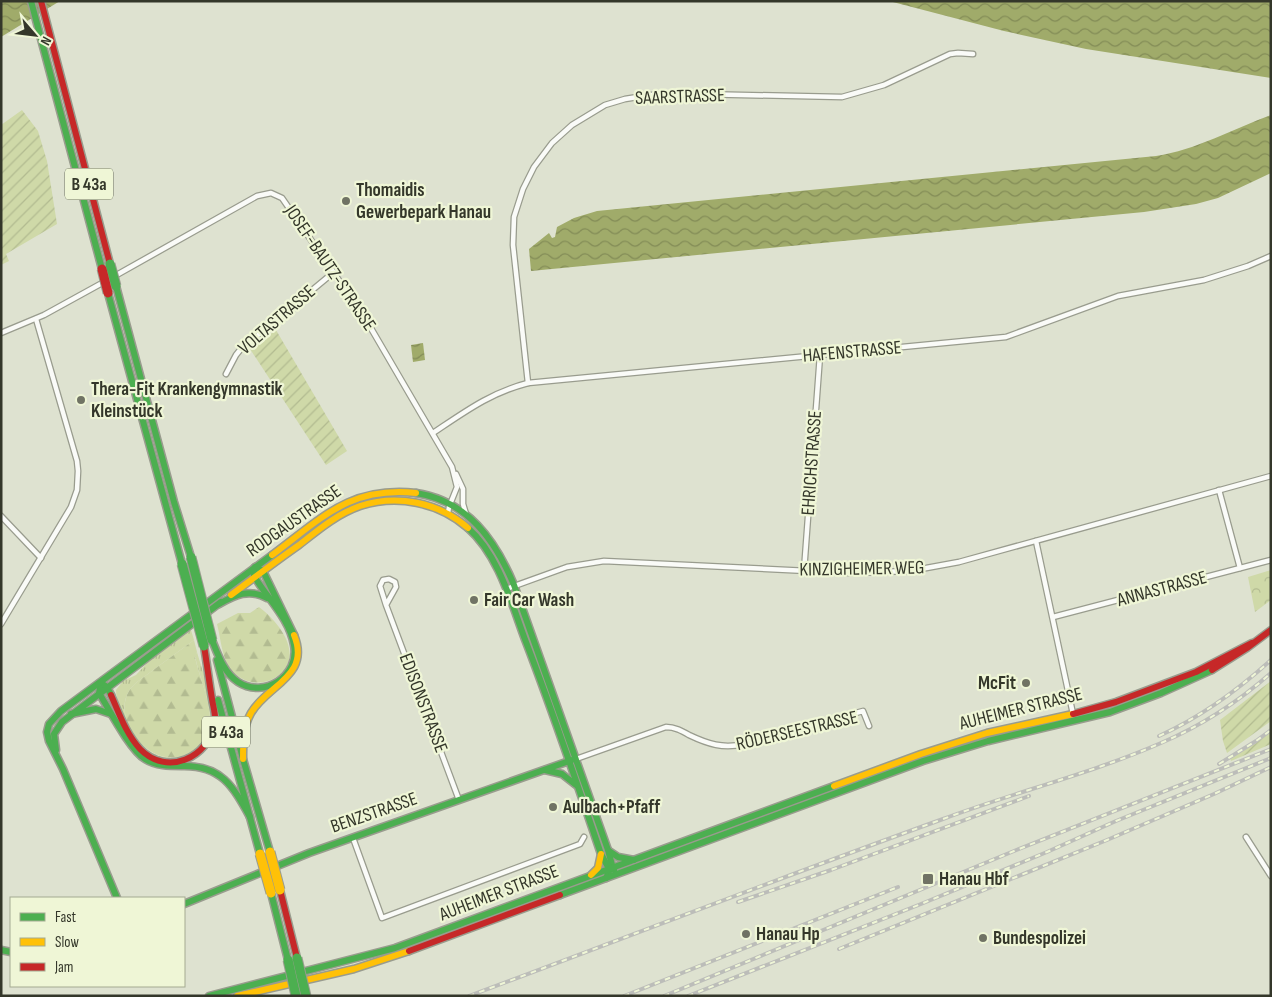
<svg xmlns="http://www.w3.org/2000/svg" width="1272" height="997" font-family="'Sofia Sans Condensed',sans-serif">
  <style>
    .grass { fill: url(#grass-tufts) }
    .forest { fill: url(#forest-firs) }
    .park { fill: url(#park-crowns) }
    .garden { fill: url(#garden-furrows) }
    .water { fill: url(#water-waves) }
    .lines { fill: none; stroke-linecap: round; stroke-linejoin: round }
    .street-casing { stroke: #999c8e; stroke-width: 7 }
    .fast-casing { stroke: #999c8e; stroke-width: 9 }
    .slow-casing { stroke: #999c8e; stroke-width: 9 }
    .jam-casing { stroke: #999c8e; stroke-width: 9 }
    .street { stroke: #fafbf8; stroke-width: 4.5 }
    .fast { stroke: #4caf50; stroke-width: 6 }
    .slow { stroke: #ffc107; stroke-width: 6 }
    .jam { stroke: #c62828; stroke-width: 6 }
    .rail-casing { stroke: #bcbdb9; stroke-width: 4 }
    .rail { stroke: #eff6d6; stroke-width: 2; stroke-dasharray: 5.5; stroke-linecap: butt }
    .fast-bridge-casing { stroke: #999c8e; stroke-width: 11; stroke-linecap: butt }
    .slow-bridge-casing { stroke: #999c8e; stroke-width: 11; stroke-linecap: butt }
    .jam-bridge-casing { stroke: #999c8e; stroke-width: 11; stroke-linecap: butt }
    .fast-bridge { stroke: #4caf50; stroke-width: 9 }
    .slow-bridge { stroke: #ffc107; stroke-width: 9 }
    .jam-bridge { stroke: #c62828; stroke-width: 9 }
    .poi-dot { fill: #707364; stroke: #eff6d6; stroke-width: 2 }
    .labels { text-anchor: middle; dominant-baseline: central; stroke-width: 4.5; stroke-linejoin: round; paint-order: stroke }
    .shield { fill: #eff6d6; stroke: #6c705e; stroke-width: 1 }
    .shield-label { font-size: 18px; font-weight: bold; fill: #34372a }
    .street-label { font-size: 19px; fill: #34372a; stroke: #eff6d6 }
    .poi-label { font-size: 19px; font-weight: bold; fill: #34372a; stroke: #eff6d6; text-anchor: start }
  </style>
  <defs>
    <pattern id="grass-tufts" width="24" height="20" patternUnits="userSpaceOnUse" patternTransform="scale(1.25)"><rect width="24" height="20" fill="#cfd9a8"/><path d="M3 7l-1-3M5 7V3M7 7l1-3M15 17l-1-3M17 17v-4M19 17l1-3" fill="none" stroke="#b2bb91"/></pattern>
    <pattern id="forest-firs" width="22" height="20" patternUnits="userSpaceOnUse" patternTransform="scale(1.25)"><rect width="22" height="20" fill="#cfd9a8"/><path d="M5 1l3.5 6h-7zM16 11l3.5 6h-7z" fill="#b2bb91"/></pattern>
    <pattern id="park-crowns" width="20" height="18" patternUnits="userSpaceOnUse" patternTransform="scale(1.25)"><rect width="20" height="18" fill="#cfd9a8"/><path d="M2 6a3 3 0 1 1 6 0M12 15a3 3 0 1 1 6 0" fill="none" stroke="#b2bb91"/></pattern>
    <pattern id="garden-furrows" width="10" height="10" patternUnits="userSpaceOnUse" patternTransform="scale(1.25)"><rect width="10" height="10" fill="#cfd9a8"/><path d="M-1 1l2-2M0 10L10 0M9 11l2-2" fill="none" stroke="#b2bb91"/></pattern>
    <pattern id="water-waves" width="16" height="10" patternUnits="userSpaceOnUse" patternTransform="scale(1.25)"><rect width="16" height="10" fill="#a0ab6a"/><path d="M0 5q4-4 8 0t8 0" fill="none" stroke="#838c57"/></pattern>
  </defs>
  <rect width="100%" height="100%" fill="#dee2d0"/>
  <path class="grass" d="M191 630 194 640 137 682C134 685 131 687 129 691 110 721 155 780 195 749 204 742 210 731 210 720 210 699 199 677 195 656L197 652C202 670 214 700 214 718 212 755 169 773 141 749 132 740 127 728 123 716 120 708 116 699 116 690L123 681 136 675 147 663Z"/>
  <g class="forest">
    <path d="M259 607C274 618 296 643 288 663 279 685 249 689 233 672 222 661 221 639 217 624L238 613H250Z"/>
    <path d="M194 640 197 652 195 657C199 677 210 699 210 720 210 731 204 742 195 749 156 779 110 722 129 691 131 687 134 685 137 682Z"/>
  </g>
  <polygon class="park" points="1271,570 1271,600 1255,612 1248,577"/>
  <g class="garden">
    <polygon points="22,110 38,131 47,161 57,224 6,254 9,261 1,265 1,125"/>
    <polygon points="276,330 347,451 326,465 250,349"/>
    <polygon points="1271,681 1271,721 1227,753 1223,741 1220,720"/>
    <polygon points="1271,730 1271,744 1231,761 1230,758 1256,743"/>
  </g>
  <g class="water">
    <polygon points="1,1 60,1 1,37"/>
    <polygon points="889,1 1271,1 1271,78 1086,49 1004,31"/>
    <path d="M1271 115V173L1218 198 1196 204 1144 212 531 271 529 249 549 233 552 238 555 237 557 227 574 218 597 211 1156 156C1196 150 1233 129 1271 115Z"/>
    <polygon points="423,343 425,360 413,362 411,345"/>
  </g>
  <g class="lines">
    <g class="street-casing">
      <g id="street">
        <polyline points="113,277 257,196 271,193 282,198 365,318 452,467 457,487 449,507 448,513"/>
        <polyline points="1,333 44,315 104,282"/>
        <polyline points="226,374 236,355 240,350 334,272"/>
        <polyline points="528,383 513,245 514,217 523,189 534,167 552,143 572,125 605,105 625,99 650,95 696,94 842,97 884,85 950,54 958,53 973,54"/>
        <path d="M433 433C466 411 490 393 528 383L1006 337 1118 296 1204 280 1248 266 1271 256"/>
        <polyline points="456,474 463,489 463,504 466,514"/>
        <polyline points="1219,490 1240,568"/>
        <polyline points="1,516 41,558"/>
        <polyline points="1036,541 1073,714"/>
        <polyline points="804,571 820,355"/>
        <polyline points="506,589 567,567 604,561 849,573 910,571 959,562 1271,476"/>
        <polyline points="386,605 380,586 383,580 389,579 395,582 396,587 386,605 459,800"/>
        <polyline points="1053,617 1271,560"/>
        <polyline points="1,624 71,507 77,490 78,471 77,461 36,319"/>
        <path d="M576 759 666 727C675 727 682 731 689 735 708 744 723 749 744 744L863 711 869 726"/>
        <polyline points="1246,837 1271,876"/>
        <polyline points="353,838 382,918 580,844 584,837"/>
      </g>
    </g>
    <g class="fast-casing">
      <g id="fast">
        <polyline points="31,1 102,269"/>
        <polyline points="116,286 174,502 191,557"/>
        <polyline points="108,293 182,564"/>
        <path d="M416 493C468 501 495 540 514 585L608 850 612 865 606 878"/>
        <path d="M468 528C499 555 512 605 526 642 553 712 577 783 601 854L607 865 614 870"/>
        <path d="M219 604C235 595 249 588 267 598"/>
        <path d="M212 640C218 655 224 673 238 682 264 699 300 676 294 645 290 620 269 600 256 579L254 575 255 567 263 571 294 635"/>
        <polyline points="217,660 243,759 270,852"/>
        <path d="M111 695 107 687 101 683 99 693C109 709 130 750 145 759 156 766 169 766 182 766 221 765 233 786 250 817"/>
        <polyline points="218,700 260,854"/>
        <polyline points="71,714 96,709 111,714"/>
        <polyline points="56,750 54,734 62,722 221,602"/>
        <polyline points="545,770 562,774 576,785"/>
        <polyline points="609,851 618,857 634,860"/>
        <polyline points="271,893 288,960"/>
        <polyline points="560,895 923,761 988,741 1110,712 1161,693 1212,670"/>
        <polyline points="117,898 63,769 49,741 47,732 49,724 61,711 272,555"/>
        <polyline points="184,904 309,853 572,760"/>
        <polyline points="1,950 11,952"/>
        <polyline points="209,996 395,948 834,786"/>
      </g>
    </g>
    <g class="slow-casing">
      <g id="slow">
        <path d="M272 555C322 518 350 486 416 493"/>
        <path d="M231 595C254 578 276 561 299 545 318 530 337 514 360 506 397 494 438 502 468 528"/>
        <path d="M243 759C243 744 243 727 251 713 267 685 311 676 294 635"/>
        <polyline points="834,786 921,754 987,733 1073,714"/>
        <polyline points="591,875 598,868 601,854"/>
        <polyline points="237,996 354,969 409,951"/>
      </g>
    </g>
    <g class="jam-casing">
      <g id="jam">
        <polyline points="41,1 110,264"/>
        <polyline points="1212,670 1247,648 1271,630"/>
        <path d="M111 695C119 713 126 734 140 749 167 777 209 758 215 722 216 715 213 706 212 699 209 681 207 664 204 646"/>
        <polyline points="1073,714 1116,702 1196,672 1252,643"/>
        <polyline points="280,890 297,958"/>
        <polyline points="409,951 560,895"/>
      </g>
    </g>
    <use href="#street" class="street"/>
    <use href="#fast" class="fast"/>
    <use href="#slow" class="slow"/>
    <use href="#jam" class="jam"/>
    <g class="rail-casing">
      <g id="rail">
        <path d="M1159 736C1199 718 1238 690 1271 660"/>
        <polyline points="1219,764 1256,741 1271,730"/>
        <polyline points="738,902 831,870 1029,796"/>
        <polyline points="839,949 1107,840 1214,794 1271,767"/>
        <path d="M469 996C627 937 785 876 943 819 1015 792 1090 774 1161 743 1201 726 1238 702 1271 673"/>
        <polyline points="624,996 898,887"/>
        <polyline points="664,996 1014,851 1271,749"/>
        <polyline points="688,996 921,904 1047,852 1116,821 1271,758"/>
      </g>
    </g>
    <use href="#rail" class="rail"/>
    <g class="fast-bridge-casing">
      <g id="fast-bridge">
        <polyline points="110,264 116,286"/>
        <polyline points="191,557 212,640"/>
        <polyline points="182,564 204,646"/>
        <polyline points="297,958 306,996"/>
        <polyline points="288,960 296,996"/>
      </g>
    </g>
    <g class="slow-bridge-casing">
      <g id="slow-bridge">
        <polyline points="270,852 280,890"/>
        <polyline points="260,854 271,893"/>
      </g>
    </g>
    <g class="jam-bridge-casing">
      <polyline id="jam-bridge" points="102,269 108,293"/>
    </g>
    <use href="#fast-bridge" class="fast-bridge"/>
    <use href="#slow-bridge" class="slow-bridge"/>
    <use href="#jam-bridge" class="jam-bridge"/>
  </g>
  <g class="poi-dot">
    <circle cx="346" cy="201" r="5"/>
    <circle cx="81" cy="400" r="5"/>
    <circle cx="474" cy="600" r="5"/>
    <circle cx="1026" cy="683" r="5"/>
    <circle cx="553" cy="807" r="5"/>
    <rect x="922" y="873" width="12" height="12" rx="2.5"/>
    <circle cx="746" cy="934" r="5"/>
    <circle cx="983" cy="938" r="5"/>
  </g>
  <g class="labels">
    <g class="shield">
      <rect x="65" y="168.5" width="48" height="31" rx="4"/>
      <rect x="202" y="716.5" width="48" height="31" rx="4"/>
    </g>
    <g class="shield-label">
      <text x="89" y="184">B 43a</text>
      <text x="226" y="732">B 43a</text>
    </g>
    <g class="street-label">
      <text transform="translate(680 97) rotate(-2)">SAARSTRASSE</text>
      <text transform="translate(330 268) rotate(56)">JOSEF-BAUTZ-STRASSE</text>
      <text transform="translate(277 320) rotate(-41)">VOLTASTRASSE</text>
      <text transform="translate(852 352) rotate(-5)">HAFENSTRASSE</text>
      <text transform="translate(812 463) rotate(-86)">EHRICHSTRASSE</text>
      <text transform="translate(294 521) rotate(-35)">RODGAUSTRASSE</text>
      <text transform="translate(862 569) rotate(-1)">KINZIGHEIMER WEG</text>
      <text transform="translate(1162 589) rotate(-15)">ANNASTRASSE</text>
      <text transform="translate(423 703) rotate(69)">EDISONSTRASSE</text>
      <text transform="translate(1021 709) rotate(-14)">AUHEIMER STRASSE</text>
      <text transform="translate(797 731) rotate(-13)">RÖDERSEESTRASSE</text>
      <text transform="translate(374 813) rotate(-19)">BENZSTRASSE</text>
      <text transform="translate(499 893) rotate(-21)">AUHEIMER STRASSE</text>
    </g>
    <g class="poi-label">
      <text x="356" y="190">Thomaidis<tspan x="356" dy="22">Gewerbepark Hanau</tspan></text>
      <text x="91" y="389">Thera-Fit Krankengymnastik<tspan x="91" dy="22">Kleinstück</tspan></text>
      <text x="484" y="600">Fair Car Wash</text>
      <text x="1016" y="683" text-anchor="end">McFit</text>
      <text x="563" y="807">Aulbach+Pfaff</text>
      <text x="939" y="879">Hanau Hbf</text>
      <text x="756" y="934">Hanau Hp</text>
      <text x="993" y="938">Bundespolizei</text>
    </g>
  </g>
  <rect width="1272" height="997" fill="none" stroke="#34372a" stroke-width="5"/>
  <rect x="10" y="897" width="175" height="90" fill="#eff6d6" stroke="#a4aa91"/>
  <rect x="20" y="913" width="25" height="8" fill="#4caf50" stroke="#a4aa91"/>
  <text x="55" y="922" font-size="15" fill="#34372a">Fast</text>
  <rect x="20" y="938" width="25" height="8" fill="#ffc107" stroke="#a4aa91"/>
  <text x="55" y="947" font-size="15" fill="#34372a">Slow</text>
  <rect x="20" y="963" width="25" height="8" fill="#c62828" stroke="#a4aa91"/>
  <text x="55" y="972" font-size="15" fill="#34372a">Jam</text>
  <g transform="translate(35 35) rotate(118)" stroke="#eff6d6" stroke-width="4" paint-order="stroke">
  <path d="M0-4L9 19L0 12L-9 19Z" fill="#34372a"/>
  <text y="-8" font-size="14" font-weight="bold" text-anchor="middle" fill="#34372a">N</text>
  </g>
</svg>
